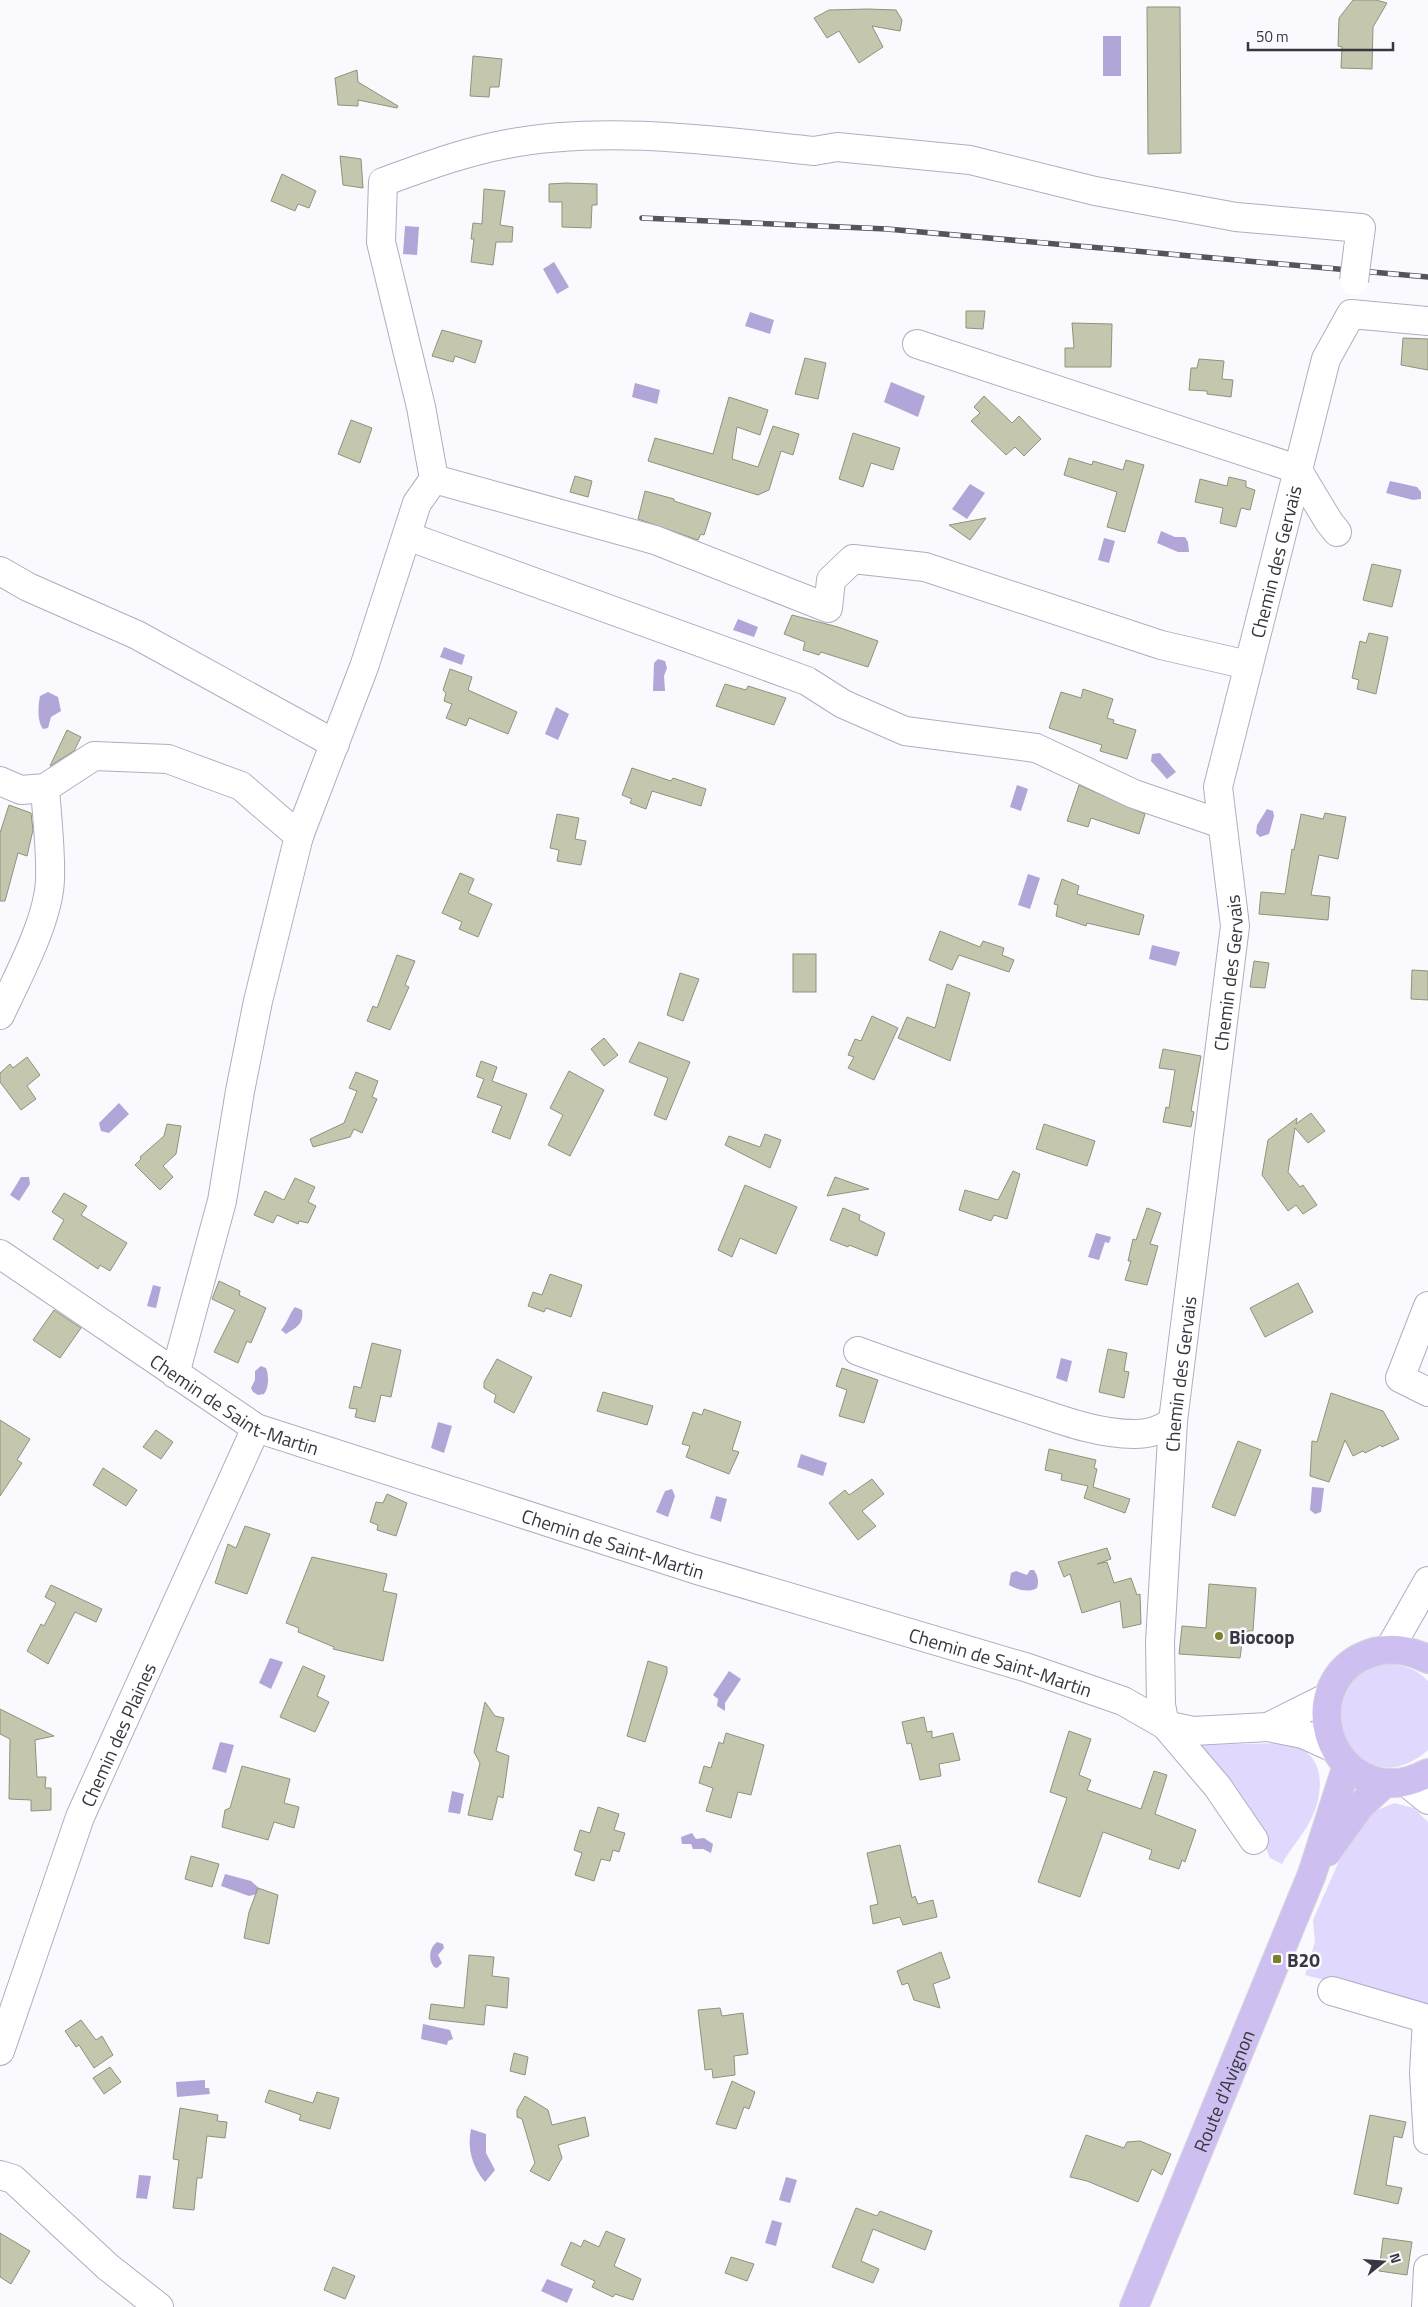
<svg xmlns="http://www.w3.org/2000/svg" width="1428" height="2307" font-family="'Titillium Web',sans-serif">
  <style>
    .green { fill: #e0d9fd }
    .water { fill: #b1a6d7 }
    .building { fill: #c4c6ae; stroke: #90927b }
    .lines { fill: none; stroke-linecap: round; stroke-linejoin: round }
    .minor-casing { stroke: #b1acc3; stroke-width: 30 }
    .major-casing { stroke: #d7d7d9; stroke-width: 30 }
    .minor { stroke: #fff; stroke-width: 28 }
    .major { stroke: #cdc0f1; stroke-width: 28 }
    .rail-casing { stroke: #55535c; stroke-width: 5.5 }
    .rail { stroke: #faf9fe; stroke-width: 4; stroke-dasharray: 11; stroke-linecap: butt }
    .minor-bridge-casing { stroke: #b1acc3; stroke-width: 30; stroke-linecap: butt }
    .minor-bridge { stroke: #fff; stroke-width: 28 }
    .poi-dot { fill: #7e812b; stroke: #faf9fe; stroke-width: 2 }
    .labels { text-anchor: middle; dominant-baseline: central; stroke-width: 5; stroke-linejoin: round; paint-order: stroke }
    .street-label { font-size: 19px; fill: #383640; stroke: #faf9fe }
    .poi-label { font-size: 19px; font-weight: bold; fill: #383640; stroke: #faf9fe; text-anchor: start }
  </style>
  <rect width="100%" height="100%" fill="#faf9fe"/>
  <g class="green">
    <path d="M1385 1663C1403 1665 1415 1668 1428 1681V1750C1356 1814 1292 1685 1385 1663Z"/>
    <path d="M1281 1743C1287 1744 1295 1745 1300 1748 1330 1763 1321 1806 1306 1828 1298 1841 1289 1851 1282 1864L1270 1858 1254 1820 1195 1745Z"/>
    <polygon points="1394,1803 1414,1808 1428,1822 1428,2007 1305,1975 1315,1942 1313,1920 1339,1861 1373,1812"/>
  </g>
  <g class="water">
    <rect x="1103" y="36" width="18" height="40"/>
    <polygon points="405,226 419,227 417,255 403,254"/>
    <polygon points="554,262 569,287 557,294 543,269"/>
    <polygon points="750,312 774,320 770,334 745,326"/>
    <polygon points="891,382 925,396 918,417 884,402"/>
    <polygon points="635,383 660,390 657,404 632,397"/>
    <polygon points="1390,481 1417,487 1421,492 1421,499 1413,500 1386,493"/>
    <polygon points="970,484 985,493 967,519 952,509"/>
    <polygon points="1161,531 1175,537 1185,537 1188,542 1189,552 1178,552 1157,543"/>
    <polygon points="1104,538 1115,541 1109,563 1098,560"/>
    <polygon points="738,619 758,627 754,637 733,630"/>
    <polygon points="444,647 465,655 462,665 440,657"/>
    <polygon points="658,659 665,661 667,668 664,676 665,691 653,691 654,663"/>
    <path d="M48 692 58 697 61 711 51 717 48 728 43 729C37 721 38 706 40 696Z"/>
    <polygon points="556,707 569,714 558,740 545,734"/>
    <polygon points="1160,753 1176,772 1167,779 1151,761 1152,754"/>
    <polygon points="1017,785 1028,789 1021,811 1010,807"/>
    <polygon points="1267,809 1273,811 1274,816 1269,834 1260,837 1256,833 1257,825"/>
    <polygon points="1028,874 1040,878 1030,909 1018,905"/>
    <polygon points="1152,945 1180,952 1176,966 1149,959"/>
    <polygon points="119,1103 129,1114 109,1133 101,1131 99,1123"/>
    <polygon points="21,1177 29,1177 30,1184 19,1201 10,1195"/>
    <polygon points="1096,1233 1111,1237 1109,1243 1105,1242 1099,1260 1088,1257"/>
    <polygon points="153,1285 161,1287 156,1308 147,1306"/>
    <path d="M295 1307 302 1310C304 1324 297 1327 286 1334L281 1330C288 1322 289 1314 295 1307Z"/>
    <polygon points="1061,1358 1072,1361 1067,1382 1056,1378"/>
    <path d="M261 1366 266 1368C269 1375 269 1388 264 1394L258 1395 253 1392 251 1388 255 1380V1371Z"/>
    <polygon points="438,1422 452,1426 444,1453 431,1448"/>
    <polygon points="801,1454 827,1463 823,1476 797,1467"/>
    <polygon points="1312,1487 1324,1488 1321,1512 1315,1514 1310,1510"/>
    <polygon points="672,1489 675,1496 668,1517 656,1512 665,1491"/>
    <polygon points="716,1496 727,1499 721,1522 710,1518"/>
    <path d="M1030 1570H1034C1038 1576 1039 1581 1037 1588 1028 1593 1018 1590 1009 1585L1011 1573 1016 1571 1027 1575Z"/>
    <polygon points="270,1658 283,1662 271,1689 259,1683"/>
    <polygon points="729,1671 741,1679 725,1703 725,1711 717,1706 718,1699 713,1695"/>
    <polygon points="220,1742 234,1745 226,1773 212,1769"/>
    <polygon points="452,1791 464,1794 460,1814 448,1812"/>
    <polygon points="692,1833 696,1839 704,1838 713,1844 711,1853 703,1849 693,1849 691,1844 682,1844 681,1837"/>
    <polygon points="225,1874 251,1881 259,1888 257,1894 249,1896 221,1886"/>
    <path d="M437 1942 443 1944 444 1948 438 1955 442 1963 437 1968 434 1967C428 1959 429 1948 437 1942Z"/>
    <polygon points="423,2024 450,2030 453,2039 448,2041 447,2045 421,2039"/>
    <polygon points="205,2080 205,2088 209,2088 210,2094 177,2097 176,2082"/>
    <path d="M471 2129 486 2134V2153L495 2170 485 2182C472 2166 467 2149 471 2129Z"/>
    <polygon points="139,2175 151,2176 147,2199 136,2198"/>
    <polygon points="786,2177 797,2180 790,2203 779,2200"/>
    <polygon points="772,2220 782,2223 776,2246 765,2243"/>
    <polygon points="547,2279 573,2289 567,2303 541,2291"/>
  </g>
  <g class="building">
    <polygon points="1353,0 1376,0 1387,3 1373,27 1372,69 1341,68 1342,47 1338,46 1339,18"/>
    <polygon points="1147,7 1180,7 1181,153 1148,154"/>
    <polygon points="867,9 896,10 902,20 900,31 872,26 883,47 859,63 839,31 827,38 814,18 829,10"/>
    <polygon points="473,56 502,59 499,87 490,87 489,97 470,96"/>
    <polygon points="357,70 358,82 398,106 397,108 358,100 358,106 338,105 335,78"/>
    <polygon points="340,156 361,159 363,188 343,185"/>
    <polygon points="282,174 316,191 309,208 298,204 295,211 271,201"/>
    <polygon points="566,183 597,184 597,205 592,205 591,228 562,227 562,202 549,202 549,184"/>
    <polygon points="484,189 505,191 500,225 513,227 512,242 496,242 493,265 471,262 474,239 471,239 473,223 482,224"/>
    <polygon points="966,311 985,311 983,329 966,328"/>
    <polygon points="1072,323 1112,324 1111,367 1065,367 1065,348 1074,348"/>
    <polygon points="442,330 482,341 475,363 455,356 453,362 432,356"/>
    <polygon points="1403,338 1428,339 1428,370 1401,365"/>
    <polygon points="805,358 826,363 818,399 795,394"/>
    <polygon points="1199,359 1224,361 1222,379 1233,380 1231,397 1207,394 1207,391 1189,390 1191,368 1197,368"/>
    <polygon points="984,396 1012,423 1019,416 1041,439 1024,456 1015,447 1006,455 971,421 980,413 974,407"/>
    <polygon points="729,397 768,410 760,435 737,427 732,459 758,467 773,426 799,434 793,455 781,451 769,490 758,495 648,461 655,438 713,454"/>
    <polygon points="351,420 372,428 360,463 338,454"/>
    <polygon points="853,433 900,448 893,470 871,463 863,487 839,479"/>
    <polygon points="1069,458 1092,465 1093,461 1123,470 1126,460 1144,465 1125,532 1107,527 1117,492 1064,475"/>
    <polygon points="575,476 592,481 588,497 570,492"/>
    <polygon points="1229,477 1246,481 1246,487 1255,490 1250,510 1241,508 1236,527 1220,523 1223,508 1195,502 1200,479 1227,486"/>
    <polygon points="645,491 674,499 674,501 711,513 704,535 701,534 698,540 638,519"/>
    <polygon points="986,518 970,540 949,525"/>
    <polygon points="1372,564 1401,570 1392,607 1363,600"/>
    <polygon points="792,615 838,627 878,641 868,667 821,652 819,655 803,650 805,642 784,634"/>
    <polygon points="1369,633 1388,637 1376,694 1357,689 1359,680 1352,678 1360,641 1366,643"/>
    <polygon points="450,669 472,677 468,690 517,712 508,734 469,718 466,726 446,718 452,704 444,701 446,693 443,690"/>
    <polygon points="725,684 746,690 748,686 786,698 774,725 716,706"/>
    <polygon points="1083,689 1113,699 1107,718 1114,720 1113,723 1136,730 1127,759 1100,751 1102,745 1049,728 1061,692 1081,698"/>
    <polygon points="67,730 81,737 74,751 50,766"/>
    <polygon points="632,768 671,781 673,778 706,789 701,806 652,791 646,809 630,803 632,799 622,795"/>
    <polygon points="1079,785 1145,814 1139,834 1091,818 1088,827 1067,821"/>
    <polygon points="9,805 31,813 33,830 27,856 18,853 5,901 0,901 0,833"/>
    <polygon points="1325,813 1346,817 1338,859 1319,855 1311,895 1330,897 1328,920 1259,914 1261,892 1285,894 1292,849 1294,850 1301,814 1323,819"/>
    <polygon points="557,814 579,818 575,839 586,841 581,865 557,861 559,850 550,848"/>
    <polygon points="460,873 474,879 468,893 492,904 478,937 459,929 462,922 442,913"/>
    <polygon points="1062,879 1079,886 1077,894 1144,915 1139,935 1087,923 1086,926 1056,916 1058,905 1054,904"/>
    <polygon points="940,931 980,947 983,941 1004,948 1002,955 1014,960 1009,972 959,955 952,970 929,960"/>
    <rect x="793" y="954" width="23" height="38"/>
    <polygon points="397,955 415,961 405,985 409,987 390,1030 367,1021 373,1006 377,1008"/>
    <polygon points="1254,961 1269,963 1265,988 1250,987"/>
    <polygon points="1412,970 1428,971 1428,1000 1411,999"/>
    <polygon points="680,973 699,979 683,1021 667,1015"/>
    <polygon points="947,984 970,993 950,1061 898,1038 907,1017 935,1028"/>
    <polygon points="872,1016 898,1028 874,1080 848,1068 854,1057 848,1055 855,1039 861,1041"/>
    <polygon points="604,1038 618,1055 604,1066 591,1049"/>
    <polygon points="639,1042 690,1062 666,1120 654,1115 668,1078 629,1062"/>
    <polygon points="1163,1049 1201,1056 1191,1111 1194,1112 1191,1127 1163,1122 1166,1107 1169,1108 1175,1070 1159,1068"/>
    <polygon points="27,1057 40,1075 27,1086 36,1099 21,1110 0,1082 0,1073 10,1064 13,1068"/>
    <polygon points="481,1061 497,1067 492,1081 527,1094 510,1139 492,1132 502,1106 477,1097 484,1079 476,1076"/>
    <polygon points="569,1071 604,1090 570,1156 548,1145 563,1115 550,1108"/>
    <polygon points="356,1072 378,1081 372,1097 377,1099 362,1133 354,1129 350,1137 313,1147 310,1139 344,1123 357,1091 349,1088"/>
    <polygon points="1311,1113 1325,1131 1308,1143 1295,1128 1288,1172 1300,1187 1303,1185 1317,1205 1303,1214 1296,1205 1288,1211 1262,1175 1268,1140 1297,1118 1296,1124"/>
    <polygon points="167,1124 181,1126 176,1154 163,1166 173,1177 160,1190 135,1165 141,1159 140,1157 164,1136"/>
    <polygon points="1044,1124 1095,1141 1087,1166 1036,1149"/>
    <polygon points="765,1134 781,1140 770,1168 725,1145 729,1136 760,1147"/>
    <polygon points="1013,1171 1020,1174 1007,1219 994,1215 991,1221 959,1210 965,1190 998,1200"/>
    <polygon points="835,1177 869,1189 827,1196"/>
    <polygon points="295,1178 315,1187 308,1202 316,1206 308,1223 299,1221 298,1224 277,1215 273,1223 254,1215 265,1191 284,1200"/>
    <polygon points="745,1185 797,1207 776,1254 740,1238 732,1257 718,1250"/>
    <polygon points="64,1193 87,1206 81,1215 127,1243 110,1271 100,1265 98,1269 53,1239 64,1220 52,1212"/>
    <polygon points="843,1208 860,1215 859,1220 885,1233 877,1256 849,1245 848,1247 830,1240"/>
    <polygon points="1147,1208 1161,1213 1150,1244 1158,1246 1147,1285 1125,1280 1131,1261 1128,1261 1133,1239 1136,1240"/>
    <polygon points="550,1274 582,1285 571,1317 546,1308 544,1312 528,1306 533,1292 542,1295"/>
    <polygon points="219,1281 240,1291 239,1295 266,1308 251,1343 247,1341 238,1363 214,1352 235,1310 212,1299"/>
    <polygon points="1298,1283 1313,1312 1265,1337 1250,1308"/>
    <polygon points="54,1310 81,1328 60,1358 33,1340"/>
    <polygon points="372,1343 401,1350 391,1397 381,1395 375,1422 355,1417 357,1409 349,1408 354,1386 361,1388"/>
    <polygon points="1108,1349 1127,1353 1124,1371 1129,1372 1124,1398 1099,1392"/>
    <polygon points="497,1359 532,1377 514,1413 494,1402 496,1395 484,1388 484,1382"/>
    <polygon points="842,1368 878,1380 864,1423 839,1416 847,1390 836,1386"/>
    <polygon points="603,1392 653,1406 647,1425 597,1411"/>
    <polygon points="1331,1393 1383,1411 1399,1439 1382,1447 1381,1445 1365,1453 1363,1451 1353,1456 1345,1440 1329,1482 1310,1476 1312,1441 1317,1442"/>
    <polygon points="704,1409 741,1422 732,1450 739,1452 729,1474 686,1457 690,1446 682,1444 693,1412 702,1415"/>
    <polygon points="0,1420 30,1439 17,1460 22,1463 0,1496"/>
    <polygon points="156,1430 173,1442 161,1459 143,1447"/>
    <polygon points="1238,1441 1261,1450 1235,1516 1212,1507"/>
    <polygon points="1049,1449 1096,1460 1094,1468 1097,1469 1093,1487 1130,1499 1125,1513 1084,1498 1088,1486 1061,1480 1062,1474 1045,1470"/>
    <polygon points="103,1468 137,1490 126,1506 93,1485"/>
    <polygon points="872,1479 884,1494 862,1511 876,1526 858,1540 829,1503 845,1490 849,1495"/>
    <polygon points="387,1494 407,1503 396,1536 377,1530 378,1525 370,1522 376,1502 383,1503"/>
    <polygon points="245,1526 270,1534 247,1594 215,1583 228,1544 236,1548"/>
    <polygon points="1107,1548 1111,1559 1097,1564 1107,1562 1114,1583 1131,1578 1137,1595 1140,1594 1141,1624 1123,1628 1120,1601 1082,1613 1070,1574 1064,1577 1058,1562"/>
    <polygon points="312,1557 387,1574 383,1591 397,1594 383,1661 333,1649 334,1647 298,1632 299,1628 286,1623"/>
    <polygon points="1209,1584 1256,1588 1253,1631 1248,1631 1247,1643 1242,1643 1240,1658 1179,1654 1182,1626 1206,1628"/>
    <polygon points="51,1585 102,1609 96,1622 75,1612 48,1664 27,1651 41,1624 44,1626 56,1603 45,1597"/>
    <polygon points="648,1661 667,1667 667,1673 645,1742 627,1736"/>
    <polygon points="303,1666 325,1676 317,1696 329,1702 315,1732 280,1717"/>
    <polygon points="485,1702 495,1716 504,1718 496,1751 509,1756 503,1798 498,1796 492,1820 468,1815 480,1763 474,1752"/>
    <polygon points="0,1709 54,1736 35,1740 37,1777 46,1777 45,1788 51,1788 51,1810 31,1811 31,1800 9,1799 10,1739 0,1734"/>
    <polygon points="924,1717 927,1732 932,1731 932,1738 953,1733 960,1760 939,1764 941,1776 920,1780 911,1743 907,1744 902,1722"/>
    <polygon points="1069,1731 1091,1739 1079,1775 1091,1780 1087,1790 1141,1809 1154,1771 1167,1775 1155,1814 1196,1830 1185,1862 1182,1860 1179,1869 1149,1859 1152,1850 1103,1832 1080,1897 1038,1882 1067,1798 1050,1792"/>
    <polygon points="726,1733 764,1745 751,1795 738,1792 731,1818 706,1811 713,1788 699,1783 704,1766 711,1768 719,1742 723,1744"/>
    <polygon points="242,1766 290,1779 284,1803 299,1807 294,1828 274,1822 268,1840 222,1827 225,1810 230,1808"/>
    <polygon points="598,1807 619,1814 614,1830 625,1833 619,1852 613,1850 610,1861 601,1859 594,1881 575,1875 582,1853 574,1850 580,1830 590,1833"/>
    <polygon points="900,1845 912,1898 915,1896 918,1904 933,1900 937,1917 903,1925 900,1917 873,1924 870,1906 878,1904 867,1853"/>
    <polygon points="191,1856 219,1864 212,1887 185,1879"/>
    <polygon points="258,1888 278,1895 269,1944 244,1938 249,1912"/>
    <polygon points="941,1952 950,1978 933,1984 940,2008 914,2000 908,1983 902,1985 897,1971"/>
    <polygon points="469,1955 494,1957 492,1976 509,1978 507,2008 486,2005 484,2025 429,2019 431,2004 464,2008"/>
    <polygon points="720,2008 722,2016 743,2013 748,2054 734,2056 735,2075 713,2078 712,2069 705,2070 698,2010"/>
    <polygon points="81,2020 96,2040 102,2036 113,2055 94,2068 79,2045 76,2047 65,2031"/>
    <polygon points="514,2053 528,2057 525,2075 510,2071"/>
    <polygon points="110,2067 121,2082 104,2094 93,2078"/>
    <polygon points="732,2081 755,2092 749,2109 744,2107 736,2129 716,2124"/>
    <polygon points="269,2090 313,2103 317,2092 339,2098 330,2129 299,2120 301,2115 265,2102"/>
    <polygon points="525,2096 548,2110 552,2125 585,2117 589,2136 558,2145 562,2158 549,2181 530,2171 535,2163 522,2119 517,2117 517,2110"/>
    <polygon points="180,2108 218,2115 217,2121 227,2122 225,2138 207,2136 202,2178 197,2178 194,2210 173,2208 179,2160 173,2159"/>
    <polygon points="1370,2115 1406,2122 1402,2138 1394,2136 1386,2185 1402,2188 1398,2204 1354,2194"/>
    <polygon points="1086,2135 1124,2148 1127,2142 1140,2141 1171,2154 1162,2175 1152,2169 1138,2202 1087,2181 1070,2177"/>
    <polygon points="856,2208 877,2216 880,2211 932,2231 925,2250 873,2229 861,2261 879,2269 873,2283 832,2267"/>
    <polygon points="606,2231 625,2239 614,2266 641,2279 633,2300 615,2294 613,2297 592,2287 595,2281 561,2265 571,2242 581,2247 584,2240 599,2247"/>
    <polygon points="0,2233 30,2251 11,2284 0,2277"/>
    <polygon points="1383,2238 1412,2242 1407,2275 1379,2271"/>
    <polygon points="731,2257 754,2264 747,2281 725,2273"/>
    <polygon points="333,2267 355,2276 345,2299 324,2290"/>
  </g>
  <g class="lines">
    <g class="minor-casing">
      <g id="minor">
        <polyline points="917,344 1297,469 1329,522 1337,532"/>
        <polyline points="434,479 655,540 828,608 831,580 853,559 925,567 1161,645 1248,665"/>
        <polyline points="407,536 807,681 843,704 905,731 1036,748 1134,794 1222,824"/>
        <polyline points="0,571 28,587 137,635 335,744"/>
        <polyline points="0,781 21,790 45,788 94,756 168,759 241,786 299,836"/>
        <path d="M0 1015C17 978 49 920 50 879 51 849 47 818 45 788"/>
        <path id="s1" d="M0 1254 256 1428 694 1569 1028 1668 1123 1701 1165 1725 1193 1731 1268 1727 1328 1697"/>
        <polyline points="1428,1306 1400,1378 1428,1392"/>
        <path d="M858 1351C909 1370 961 1387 1013 1404 1051 1416 1093 1434 1134 1434 1149 1434 1161 1431 1173 1421"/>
        <path d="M175 1374 222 1201 240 1091 258 1001 299 836 364 667 417 503 434 479 421 407 381 242 383 182C424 167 464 152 507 144 604 125 717 141 814 151L837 147 970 160 1095 191 1236 217 1361 228 1358 249"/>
        <polyline points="1390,1648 1428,1581"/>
        <polyline points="1268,1727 1303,1734 1334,1748"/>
        <polyline points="1406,1782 1428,1800"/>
        <path id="s2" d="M1254 1840 1217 1786 1165 1725 1161 1705 1160 1642 1173 1421 1235 926 1218 787 1326 359 1351 314 1428 321"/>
        <polyline points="1332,1991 1428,2019"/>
        <polyline points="1427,2019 1424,2073 1428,2140"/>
        <path id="s3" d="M0 2051 80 1817 256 1428"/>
        <polyline points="0,2175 13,2179 108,2267 159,2307"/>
        <polyline points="1426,2307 1428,2269"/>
      </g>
    </g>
    <g class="major-casing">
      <g id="major">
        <path d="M1428 1659C1405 1648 1383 1645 1359 1658 1300 1691 1327 1786 1395 1783 1407 1783 1418 1778 1428 1773"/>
        <polyline points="1327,1852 1360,1806 1385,1783"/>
        <path id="s4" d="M1134 2307 1312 1874 1347 1765"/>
      </g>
    </g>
    <use href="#minor" class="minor"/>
    <use href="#major" class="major"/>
    <g class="rail-casing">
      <polyline id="rail" points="642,218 887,229 1428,277"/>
    </g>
    <use href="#rail" class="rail"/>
    <g class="minor-bridge-casing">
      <polyline id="minor-bridge" points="1354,281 1358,249"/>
    </g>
    <use href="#minor-bridge" class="minor-bridge"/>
  </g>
  <g class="poi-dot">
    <circle cx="1219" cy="1636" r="5"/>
    <rect x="1272" y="1954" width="10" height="10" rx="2.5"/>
  </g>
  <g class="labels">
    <g class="street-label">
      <text stroke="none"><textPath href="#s2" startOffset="1322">Chemin des Gervais</textPath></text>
      <text stroke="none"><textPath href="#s2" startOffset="902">Chemin des Gervais</textPath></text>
      <text stroke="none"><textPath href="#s2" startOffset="498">Chemin des Gervais</textPath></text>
      <text stroke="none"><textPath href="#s1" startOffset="280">Chemin de Saint-Martin</textPath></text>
      <text stroke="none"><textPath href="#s1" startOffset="685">Chemin de Saint-Martin</textPath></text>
      <text stroke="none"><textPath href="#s1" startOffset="1090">Chemin de Saint-Martin</textPath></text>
      <text stroke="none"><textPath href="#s3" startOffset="338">Chemin des Plaines</textPath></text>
      <text stroke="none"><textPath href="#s4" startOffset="234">Route d'Avignon</textPath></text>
    </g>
    <g class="poi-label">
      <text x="1229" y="1636">Biocoop</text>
      <text x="1287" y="1959">B20</text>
    </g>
  </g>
  <g transform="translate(1383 2262) rotate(73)" stroke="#faf9fe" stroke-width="4" paint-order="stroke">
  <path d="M0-4L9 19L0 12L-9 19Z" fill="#383640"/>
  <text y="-8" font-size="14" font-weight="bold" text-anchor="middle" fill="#383640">N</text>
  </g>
  <path d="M1248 42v8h145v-8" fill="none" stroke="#383640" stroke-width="2.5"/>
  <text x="1256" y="42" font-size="15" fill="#383640" stroke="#faf9fe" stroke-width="4" paint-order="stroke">50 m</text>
</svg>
